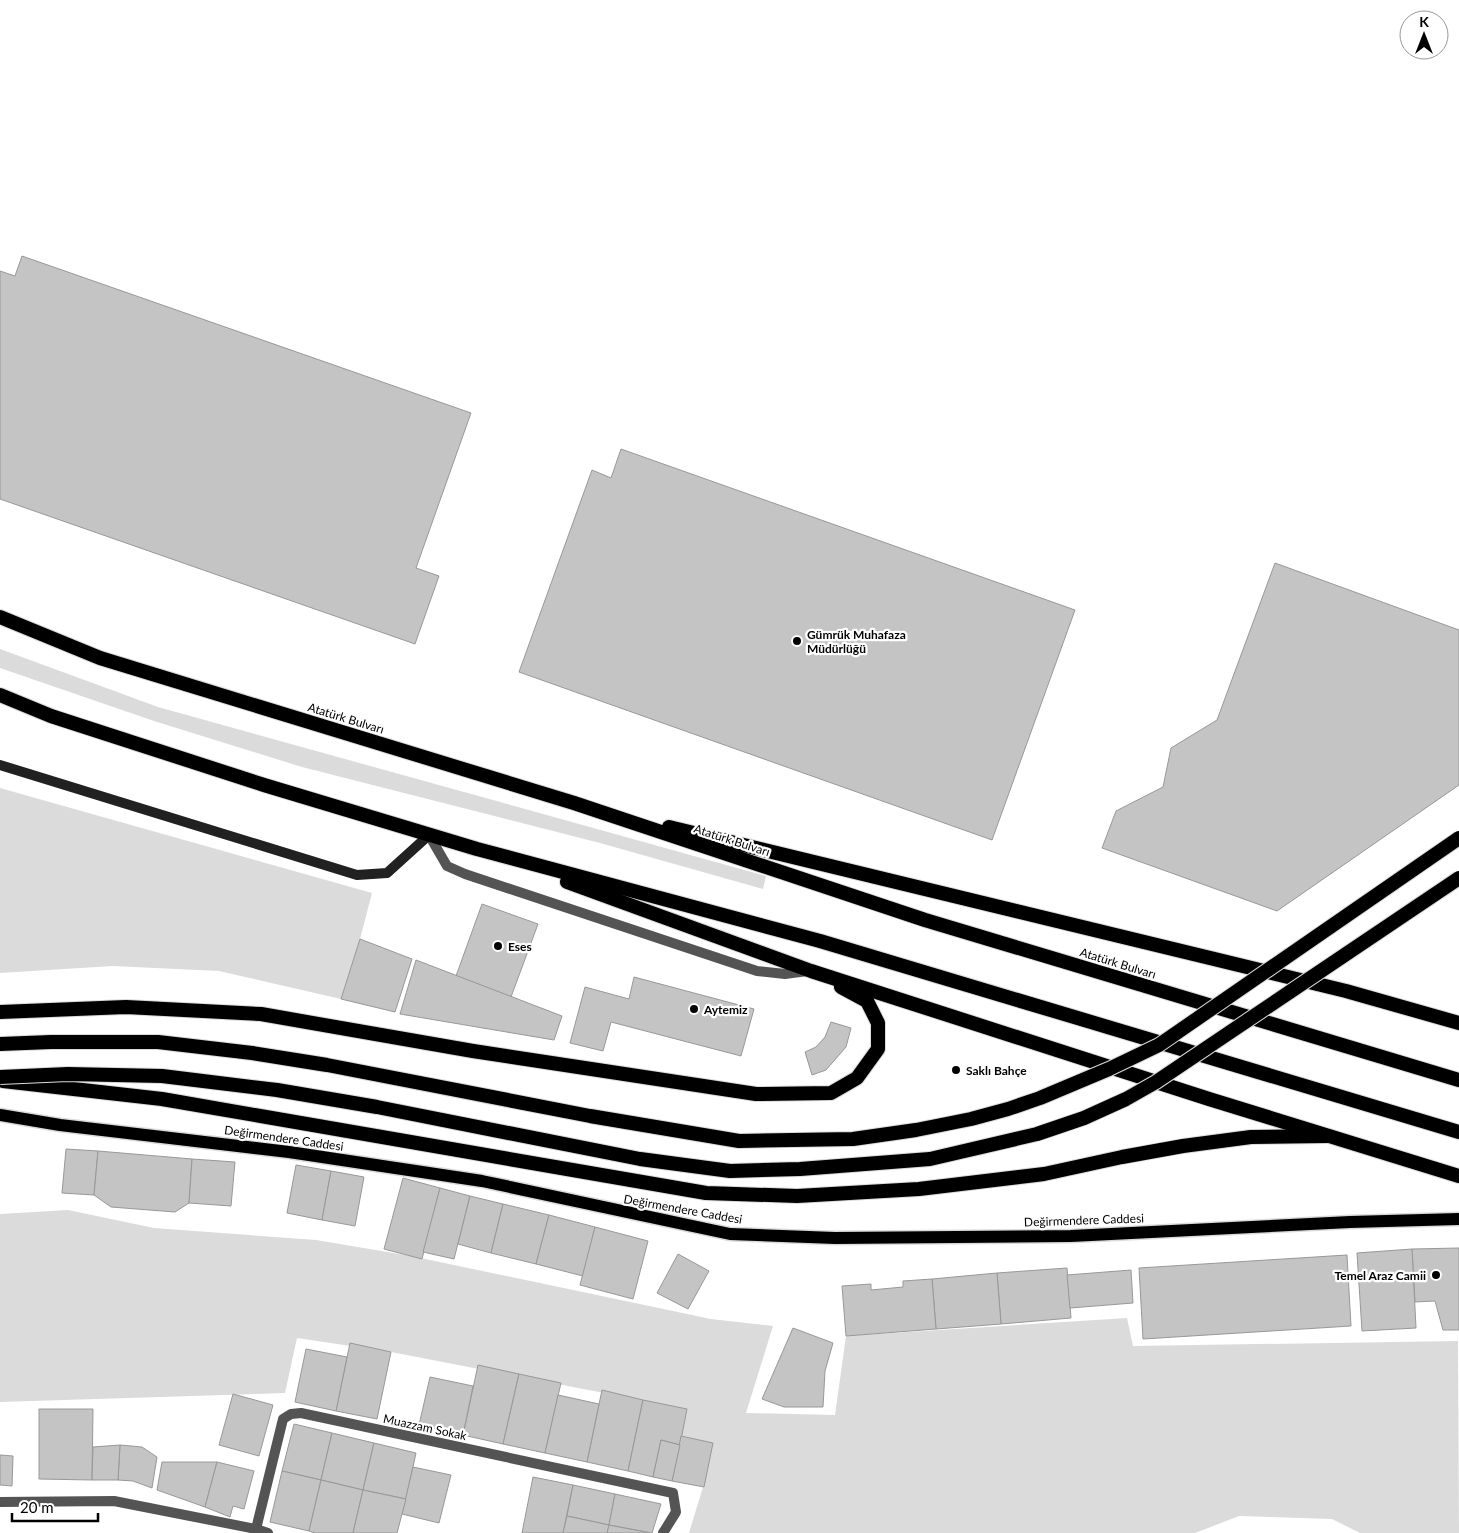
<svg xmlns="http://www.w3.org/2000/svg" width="1459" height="1533" font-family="Lato,sans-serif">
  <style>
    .green { fill: #dbdbdb }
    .building { fill: #c4c4c4; stroke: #989898 }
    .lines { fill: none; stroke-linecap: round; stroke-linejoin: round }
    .primary-casing { stroke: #dbdbdb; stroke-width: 15 }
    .trunk-casing { stroke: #dbdbdb; stroke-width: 16 }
    .service { stroke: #545454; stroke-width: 10 }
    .minor { stroke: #545454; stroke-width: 10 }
    .tertiary { stroke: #545454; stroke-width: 10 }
    .secondary { stroke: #212121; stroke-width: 10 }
    .primary { stroke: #000; stroke-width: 12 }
    .trunk { stroke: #000; stroke-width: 14 }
    .trunk-bridge-casing { stroke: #dbdbdb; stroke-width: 16; stroke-linecap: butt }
    .trunk-bridge { stroke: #000; stroke-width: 14 }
    .poi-dot { fill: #000; stroke: #fff; stroke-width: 2 }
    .labels { text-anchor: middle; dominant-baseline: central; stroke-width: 4.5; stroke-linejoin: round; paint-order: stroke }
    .poi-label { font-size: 12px; font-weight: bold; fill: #000; stroke: #fff; text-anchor: start }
    .street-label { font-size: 12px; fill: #000; stroke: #fff }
  </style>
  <rect width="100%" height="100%" fill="#fff"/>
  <g class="green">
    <polygon points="0,649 158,707 766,876 763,889 600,843 302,767 154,721 0,668"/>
    <polygon points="0,788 372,893 360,939 341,999 219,971 113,966 0,973"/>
    <polygon points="68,1210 154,1228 316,1240 411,1256 711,1319 773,1326 746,1413 835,1415 846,1336 1127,1318 1133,1346 1458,1341 1459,1533 1360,1533 1332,1519 1239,1516 1195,1533 689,1533 703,1487 713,1443 681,1436 687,1409 391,1352 297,1338 285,1393 0,1402 0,1214"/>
  </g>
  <g class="building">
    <polygon points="22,256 471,413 416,568 439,576 415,644 0,499 0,271 15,276"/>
    <polygon points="621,449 1075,610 992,840 519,672 592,470 611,478"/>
    <polygon points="1275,563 1459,630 1459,785 1277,911 1102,848 1116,811 1163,787 1171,748 1217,720"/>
    <polygon points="482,904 538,924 511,997 456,976"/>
    <polygon points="360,939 412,959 395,1012 341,999"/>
    <polygon points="416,960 562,1016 554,1040 400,1014"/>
    <polygon points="634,977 754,1009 741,1056 611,1022 603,1051 570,1043 585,987 629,999"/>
    <polygon points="831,1022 851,1028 846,1047 826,1070 812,1075 805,1052 816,1047 825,1037"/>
    <polygon points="66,1149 98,1151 94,1195 62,1193"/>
    <polygon points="98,1151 192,1159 189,1203 175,1212 111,1207 94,1195"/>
    <polygon points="192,1159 235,1162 231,1206 189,1203"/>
    <polygon points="296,1165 331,1171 322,1220 287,1213"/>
    <polygon points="331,1171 364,1177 355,1226 322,1220"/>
    <polygon points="403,1178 440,1188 422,1259 384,1249"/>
    <polygon points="440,1188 470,1196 454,1259 423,1252"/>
    <polygon points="470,1196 503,1204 491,1253 458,1244"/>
    <polygon points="503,1204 549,1215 536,1264 491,1253"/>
    <polygon points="549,1215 595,1227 583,1276 536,1264"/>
    <polygon points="595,1227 648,1241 633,1299 580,1285"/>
    <polygon points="1459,1248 1459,1330 1443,1330 1435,1301 1415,1302 1412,1249"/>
    <polygon points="1412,1249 1416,1328 1362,1331 1357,1253"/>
    <polygon points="678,1254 709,1271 688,1309 657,1293"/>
    <polygon points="1347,1255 1351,1326 1143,1339 1139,1268"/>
    <polygon points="1067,1268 1071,1318 1001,1324 997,1273"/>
    <polygon points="1131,1270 1133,1303 1070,1308 1067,1275"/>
    <polygon points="997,1273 1001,1324 936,1329 932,1279"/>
    <polygon points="932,1279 936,1329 846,1336 842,1286 871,1284 871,1290 903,1287 903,1281"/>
    <polygon points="793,1328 833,1343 825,1371 823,1407 784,1407 762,1399"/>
    <polygon points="350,1343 391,1352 377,1419 336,1411"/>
    <polygon points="306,1349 347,1357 336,1411 295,1402"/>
    <polygon points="478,1365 519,1374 503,1444 463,1435"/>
    <polygon points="519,1374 561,1383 545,1453 503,1444"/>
    <polygon points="430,1377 473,1386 463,1435 419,1425"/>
    <polygon points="602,1390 643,1400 628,1471 587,1462"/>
    <polygon points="233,1394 273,1405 259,1456 219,1445"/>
    <polygon points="558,1395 599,1404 587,1462 545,1453"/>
    <polygon points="643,1400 687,1409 680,1445 661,1440 653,1477 628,1471"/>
    <polygon points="39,1409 93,1409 92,1480 39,1479"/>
    <polygon points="294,1424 332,1433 321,1480 282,1471"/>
    <polygon points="332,1433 374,1443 363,1490 321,1480"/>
    <polygon points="681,1436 713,1443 704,1487 672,1481"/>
    <polygon points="661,1440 680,1445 672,1481 653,1477"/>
    <polygon points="374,1443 416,1453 406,1499 363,1490"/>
    <polygon points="120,1445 142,1447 157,1457 152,1488 133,1481 118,1480"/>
    <polygon points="120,1445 118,1480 92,1480 93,1447"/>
    <polygon points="0,1455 13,1456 12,1486 0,1485"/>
    <polygon points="162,1462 217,1462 205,1507 157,1490"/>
    <polygon points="217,1462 254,1471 244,1509 233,1506 230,1517 205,1507"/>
    <polygon points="413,1467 451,1475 439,1523 402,1514"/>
    <polygon points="282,1471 321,1480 309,1531 270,1522"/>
    <polygon points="533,1477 573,1485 563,1533 522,1533"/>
    <polygon points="321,1480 363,1490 353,1533 315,1533 309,1531"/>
    <polygon points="573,1485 615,1494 609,1525 567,1516"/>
    <polygon points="363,1490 406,1499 397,1533 353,1533"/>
    <polygon points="615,1494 661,1504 652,1533 609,1525"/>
    <polygon points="567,1516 609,1525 607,1533 563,1533"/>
    <polygon points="609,1525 650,1533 607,1533"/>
  </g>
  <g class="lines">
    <g class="primary-casing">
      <polyline id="primary" points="0,1115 60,1125 289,1152 482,1181 730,1234 835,1238 1071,1236 1350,1222 1459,1219"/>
    </g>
    <g class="trunk-casing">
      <g id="trunk">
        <polyline points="0,617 100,658 574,803 925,920 1459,1080"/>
        <polyline points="0,695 51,716 264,785 477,849 820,941 1459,1132"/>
        <polyline points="669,827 1346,991 1459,1023"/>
        <polyline points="567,882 811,971 1209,1099 1459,1176"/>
        <polyline points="0,1012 126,1007 261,1014 473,1051 756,1094 831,1093 857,1078 878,1049 878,1023 867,1001 841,987"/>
        <polyline points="3,1081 162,1099 706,1193 797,1196 919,1189 1044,1174 1122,1157 1183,1146 1251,1137 1328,1136"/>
      </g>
    </g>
    <polyline class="service" points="429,835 447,866 465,874 757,971 785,974 807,971"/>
    <polyline class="minor" points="256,1529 283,1419 291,1414 301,1413 673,1493 676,1512 663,1533"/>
    <polyline class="tertiary" points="0,1502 114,1501 256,1529 268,1533"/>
    <polyline class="secondary" points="0,765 357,875 387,873 429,835"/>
    <use href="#primary" class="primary"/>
    <use href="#trunk" class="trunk"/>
    <g class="trunk-bridge-casing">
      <g id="trunk-bridge">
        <polyline points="0,1044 51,1042 158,1042 252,1053 327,1065 590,1116 739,1141 853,1139 916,1130 971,1119 1008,1109 1040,1098 1109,1069 1159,1045 1459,838"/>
        <polyline points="0,1077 68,1074 162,1076 277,1090 377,1107 640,1159 730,1171 800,1169 930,1159 1037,1134 1084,1118 1126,1099 1156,1082 1459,878"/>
      </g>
    </g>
    <use href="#trunk-bridge" class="trunk-bridge"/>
  </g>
  <g class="poi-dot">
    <circle cx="797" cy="641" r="5"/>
    <circle cx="498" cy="946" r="5"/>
    <circle cx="694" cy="1009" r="5"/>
    <circle cx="956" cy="1070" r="5"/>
    <circle cx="1436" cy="1275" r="5"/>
  </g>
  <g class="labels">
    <g class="poi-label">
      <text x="807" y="634">Gümrük Muhafaza<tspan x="807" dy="14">Müdürlüğü</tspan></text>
      <text x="508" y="946">Eses</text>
      <text x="704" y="1009">Aytemiz</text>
      <text x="966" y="1070">Saklı Bahçe</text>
      <text x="1426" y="1275" text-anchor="end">Temel Araz Camii</text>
    </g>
    <g class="street-label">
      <text transform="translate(346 718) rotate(17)">Atatürk Bulvarı</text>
      <text transform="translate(732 840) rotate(18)">Atatürk Bulvarı</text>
      <text transform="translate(1118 963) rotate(17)">Atatürk Bulvarı</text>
      <text transform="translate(284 1138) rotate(8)">Değirmendere Caddesi</text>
      <text transform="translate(683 1209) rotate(10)">Değirmendere Caddesi</text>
      <text transform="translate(1084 1220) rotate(-2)">Değirmendere Caddesi</text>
      <text transform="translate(425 1427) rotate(12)">Muazzam Sokak</text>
    </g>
  </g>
  <g transform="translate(1424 35)"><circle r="24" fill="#ffffff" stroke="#999999"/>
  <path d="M0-4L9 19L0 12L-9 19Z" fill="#000000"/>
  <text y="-8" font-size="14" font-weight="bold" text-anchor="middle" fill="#000000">K</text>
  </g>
  <path d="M12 1513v8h86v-8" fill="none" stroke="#000000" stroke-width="2.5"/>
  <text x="20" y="1513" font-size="15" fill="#000000" stroke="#ffffff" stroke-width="4" paint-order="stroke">20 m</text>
</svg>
